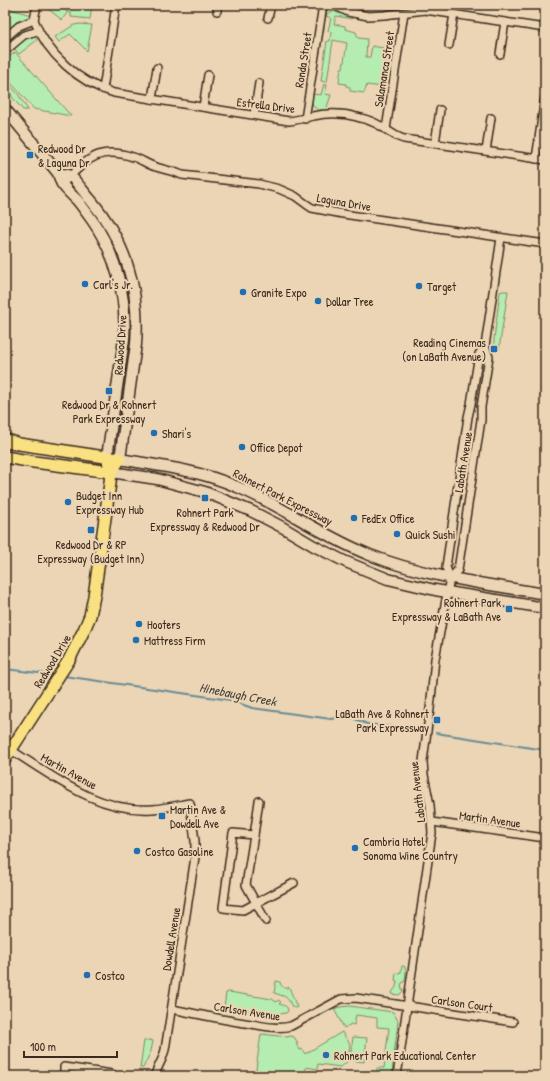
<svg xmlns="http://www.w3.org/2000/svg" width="550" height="1081" font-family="'Patrick Hand',sans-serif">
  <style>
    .green { fill: #b5edb0; stroke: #788c67 }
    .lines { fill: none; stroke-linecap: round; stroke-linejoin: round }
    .stream { stroke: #688b97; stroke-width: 2 }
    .street-casing { stroke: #3b2a1e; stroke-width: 10 }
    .secondary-casing { stroke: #3b2a1e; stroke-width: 13 }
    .primary-casing { stroke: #3b2a1e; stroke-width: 14 }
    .highway-casing { stroke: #3b2a1e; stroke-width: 15 }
    .street { stroke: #ebd5b4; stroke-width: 7 }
    .secondary { stroke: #ebd5b4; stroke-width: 10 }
    .primary { stroke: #f9e181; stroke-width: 11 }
    .highway { stroke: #f9e181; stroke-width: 12 }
    .poi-dot { fill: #1f6fb2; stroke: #ebd5b4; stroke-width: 1.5 }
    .labels { text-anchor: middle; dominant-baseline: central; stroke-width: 4; stroke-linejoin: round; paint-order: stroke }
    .street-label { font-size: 12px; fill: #3b2a1e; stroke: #ebd5b4 }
    .poi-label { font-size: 12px; fill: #3b2a1e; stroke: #ebd5b4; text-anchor: start }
    .water-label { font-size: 13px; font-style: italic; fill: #46423c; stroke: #ebd5b4 }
  </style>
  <rect width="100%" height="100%" fill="#ebd5b4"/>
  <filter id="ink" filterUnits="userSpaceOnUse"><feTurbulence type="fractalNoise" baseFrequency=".025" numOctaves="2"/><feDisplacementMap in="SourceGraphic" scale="8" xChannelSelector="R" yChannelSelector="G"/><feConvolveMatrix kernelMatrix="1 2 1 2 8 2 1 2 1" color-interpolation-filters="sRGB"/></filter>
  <g filter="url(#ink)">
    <g class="green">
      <polygon points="49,5 92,5 90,19 71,17 71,13 66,11 67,13 62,20 47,8"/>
      <path d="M7 8 31 15C27 20 22 20 16 23 12 25 9 29 5 32V17Z"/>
      <polygon points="332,11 351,17 352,19 336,16 334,24 345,26 345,29 356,32 358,38 367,39 366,57 370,57 372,46 389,49 383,87 367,85 364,93 350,91 350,87 346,86 346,84 339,83 341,68 343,68 347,43 333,40 327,82 321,81 327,41 330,41 331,32 328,31 331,18 326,16 327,14"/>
      <polygon points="80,24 92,25 87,51 70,34 59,42 55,37 74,25"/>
      <polygon points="32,36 35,37 37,40 19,54 14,48 16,47 15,45 24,39"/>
      <polygon points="15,52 71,116 34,109 5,76 5,61"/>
      <polygon points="5,80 18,94 28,110 23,110 12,97 10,91 5,86"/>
      <polygon points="324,84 327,85 325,94 331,95 326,110 318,110 313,106 311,99 313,94 321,95"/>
      <polygon points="503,291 508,291 499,349 494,348 494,339 500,292"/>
      <polygon points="402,966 404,966 406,970 405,981 402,983 401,986 403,991 399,995 391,994 396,987 397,981 395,980 396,973 399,974 401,972"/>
      <path d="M276 981 280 982C281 987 285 990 289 987 292 994 294 1001 297 1007L296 1008 292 1007C287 995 285 997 274 993Z"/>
      <path d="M229 992 272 999 276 1002 278 1000 281 1002 279 1004C283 1005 288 1006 288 1011L286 1013 278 1014 280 1017H275L270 1012 257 1013 249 1010H238L224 1008 226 993Z"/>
      <polygon points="349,1006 393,1012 398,1021 392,1073 390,1074 377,1072 377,1068 384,1068 389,1028 377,1027 377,1018 356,1015 354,1025 351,1024 344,1028 334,1009 340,1007"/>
      <polygon points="342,1032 350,1044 348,1061 341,1067 318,1064 317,1069 306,1067 305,1076 255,1076 261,1034 288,1037 290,1036 294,1037 298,1043 296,1044 300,1050 302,1049 305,1054"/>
      <polygon points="353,1037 367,1038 364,1062 350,1060"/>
      <polygon points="150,1040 153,1041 151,1051 143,1068 140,1068 144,1041"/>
    </g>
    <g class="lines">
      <g class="stream">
        <polyline points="5,669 55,675"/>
        <polyline points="64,676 230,700 252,708 331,719 348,716 367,724 419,730"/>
        <polyline points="436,733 545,750"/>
      </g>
      <g class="street-casing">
        <g id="street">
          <polyline points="334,5 348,12 368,16 384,15 425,10 545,28"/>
          <polyline points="217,11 218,5"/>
          <polyline points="268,18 271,5"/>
          <path d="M34 20C47 54 79 83 114 93L289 121C297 120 305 118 313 116 327 113 343 113 357 117 366 119 377 123 385 129 392 133 396 137 404 139L545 160"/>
          <polyline points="34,20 37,5"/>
          <polyline points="5,38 19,26 34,20"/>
          <polyline points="449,45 454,14"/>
          <polyline points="5,51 24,35 38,31"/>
          <polyline points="500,54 505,22"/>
          <polyline points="103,89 116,5"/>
          <polyline points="152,99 157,68"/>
          <polyline points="203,107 208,75"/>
          <polyline points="254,115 259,83"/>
          <polyline points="305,119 323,5"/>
          <polyline points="386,129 404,13"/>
          <polyline points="435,143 440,110"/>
          <polyline points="486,151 491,118"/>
          <polyline points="536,159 545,97"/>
          <path d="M62 184C86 161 97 145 133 157 141 159 148 165 156 167 165 170 174 171 182 175L259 184 279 189 295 196 306 204 312 208 343 214 545 244"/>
          <polyline points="450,578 458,570 481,420 481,407 489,357 485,346 501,238"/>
          <path d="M11 750C54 777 99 813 153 809 165 808 178 805 190 803L195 841V857L165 1050 162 1059 154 1076"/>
          <polyline points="259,801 254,835 233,833 223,908 243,910 294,883"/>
          <polyline points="432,822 545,838"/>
          <polyline points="254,835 246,885 266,921"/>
          <path d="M172 1009C196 1014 220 1019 245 1023 260 1025 276 1030 291 1026L341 999 356 998 513 1022"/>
          <polyline points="64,1076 64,1067 112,1074 114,1076"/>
          <polyline points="397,1076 432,833 430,805 424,775 423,761 430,709 435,659 450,578 446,567 468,417 471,404 479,354 485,346"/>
        </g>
      </g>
      <g class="secondary-casing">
        <g id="secondary">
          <path d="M5 109 58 173C59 176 60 181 62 184 66 190 72 195 77 200 82 206 87 213 92 220 116 254 127 297 124 339L107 457"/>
          <path d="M58 173C61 174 67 174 70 176 74 178 86 195 90 199 126 242 140 288 136 344L120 459C159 466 199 470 235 486 282 505 323 537 370 555 426 577 486 584 545 594"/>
          <polyline points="111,472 157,479 205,492 251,511 282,527 314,546 346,562 388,579 435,590 545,608"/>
        </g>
      </g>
      <g class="primary-casing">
        <g id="primary">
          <polyline points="6,442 98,456 120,459 111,472"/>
          <polyline points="5,457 34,462 111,472"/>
          <polyline points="5,759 69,660 84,630 90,616 94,596 110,483 111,472 107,457"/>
        </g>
      </g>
      <g class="highway-casing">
        <polyline id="highway" points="5,440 15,443"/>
      </g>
      <use href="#street" class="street"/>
      <use href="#secondary" class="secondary"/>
      <use href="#primary" class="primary"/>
      <use href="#highway" class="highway"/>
    </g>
  </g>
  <g class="poi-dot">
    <rect x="26" y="151" width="8" height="8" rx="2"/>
    <circle cx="85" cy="284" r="4"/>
    <circle cx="419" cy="286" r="4"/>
    <circle cx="243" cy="292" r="4"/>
    <circle cx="318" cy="301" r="4"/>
    <rect x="490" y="345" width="8" height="8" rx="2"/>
    <rect x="105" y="387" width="8" height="8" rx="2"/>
    <circle cx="154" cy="433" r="4"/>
    <circle cx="242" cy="447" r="4"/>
    <rect x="201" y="494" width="8" height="8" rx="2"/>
    <circle cx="68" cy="502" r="4"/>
    <circle cx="354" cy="518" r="4"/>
    <rect x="87" y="526" width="8" height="8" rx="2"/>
    <circle cx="397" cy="534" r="4"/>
    <rect x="505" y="605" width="8" height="8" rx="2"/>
    <circle cx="139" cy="624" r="4"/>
    <circle cx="136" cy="640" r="4"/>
    <rect x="433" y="716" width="8" height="8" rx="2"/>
    <rect x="158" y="812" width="8" height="8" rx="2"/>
    <circle cx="355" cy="848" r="4"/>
    <circle cx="137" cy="851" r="4"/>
    <circle cx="87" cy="975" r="4"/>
    <circle cx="326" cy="1055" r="4"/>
  </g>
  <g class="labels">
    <g class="street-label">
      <text transform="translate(303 60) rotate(-81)">Ronda Street</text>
      <text transform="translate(384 69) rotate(-81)">Salamanca Street</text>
      <text transform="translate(266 105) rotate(7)">Estrella Drive</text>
      <text transform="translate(344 202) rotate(10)">Laguna Drive</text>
      <text transform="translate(120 345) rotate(-86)">Redwood Drive</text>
      <text transform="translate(463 462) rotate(-81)">Labath Avenue</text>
      <text transform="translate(283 497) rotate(27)">Rohnert Park Expressway</text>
      <text transform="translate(52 661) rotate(-59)">Redwood Drive</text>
      <text transform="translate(69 771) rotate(29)">Martin Avenue</text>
      <text transform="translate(417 792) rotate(-97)">Labath Avenue</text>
      <text transform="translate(490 819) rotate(8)">Martin Avenue</text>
      <text transform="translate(171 939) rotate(-81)">Dowdell Avenue</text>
      <text transform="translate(462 1003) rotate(8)">Carlson Court</text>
      <text transform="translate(247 1011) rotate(9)">Carlson Avenue</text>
    </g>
    <g class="poi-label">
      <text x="38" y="148">Redwood Dr<tspan x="38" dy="14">&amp; Laguna Dr</tspan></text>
      <text x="93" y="284">Carl's Jr.</text>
      <text x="427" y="286">Target</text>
      <text x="251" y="292">Granite Expo</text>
      <text x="326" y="301">Dollar Tree</text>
      <text x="486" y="342" text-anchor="end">Reading Cinemas<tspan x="486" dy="14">(on LaBath Avenue)</tspan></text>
      <text x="109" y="404" text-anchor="middle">Redwood Dr &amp; Rohnert<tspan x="109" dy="14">Park Expressway</tspan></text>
      <text x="162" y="433">Shari's</text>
      <text x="250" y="447">Office Depot</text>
      <text x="76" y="495">Budget Inn<tspan x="76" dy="14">Expressway Hub</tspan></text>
      <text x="205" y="512" text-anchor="middle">Rohnert Park<tspan x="205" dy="14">Expressway &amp; Redwood Dr</tspan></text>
      <text x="362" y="518">FedEx Office</text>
      <text x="405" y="534">Quick Sushi</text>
      <text x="91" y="544" text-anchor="middle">Redwood Dr &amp; RP<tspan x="91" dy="14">Expressway (Budget Inn)</tspan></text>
      <text x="501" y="602" text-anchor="end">Rohnert Park<tspan x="501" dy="14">Expressway &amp; LaBath Ave</tspan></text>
      <text x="147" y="624">Hooters</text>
      <text x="144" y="640">Mattress Firm</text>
      <text x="429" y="713" text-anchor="end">LaBath Ave &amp; Rohnert<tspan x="429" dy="14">Park Expressway</tspan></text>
      <text x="170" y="809">Martin Ave &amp;<tspan x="170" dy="14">Dowdell Ave</tspan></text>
      <text x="363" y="841">Cambria Hotel<tspan x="363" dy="14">Sonoma Wine Country</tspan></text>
      <text x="145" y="851">Costco Gasoline</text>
      <text x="95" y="975">Costco</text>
      <text x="334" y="1055">Rohnert Park Educational Center</text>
    </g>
    <g class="water-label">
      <text transform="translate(238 694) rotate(11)">Hinebaugh Creek</text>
    </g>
  </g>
  <rect width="550" height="1081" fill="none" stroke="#ebd5b4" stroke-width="20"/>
  <rect x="10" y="10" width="530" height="1061" fill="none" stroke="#3b2a1e" stroke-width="1.5" filter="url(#ink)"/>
  <path d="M24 1051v6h93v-6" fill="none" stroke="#3b2a1e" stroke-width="2"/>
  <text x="30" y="1051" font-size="12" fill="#3b2a1e" stroke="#ebd5b4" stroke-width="3" paint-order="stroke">100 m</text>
</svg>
